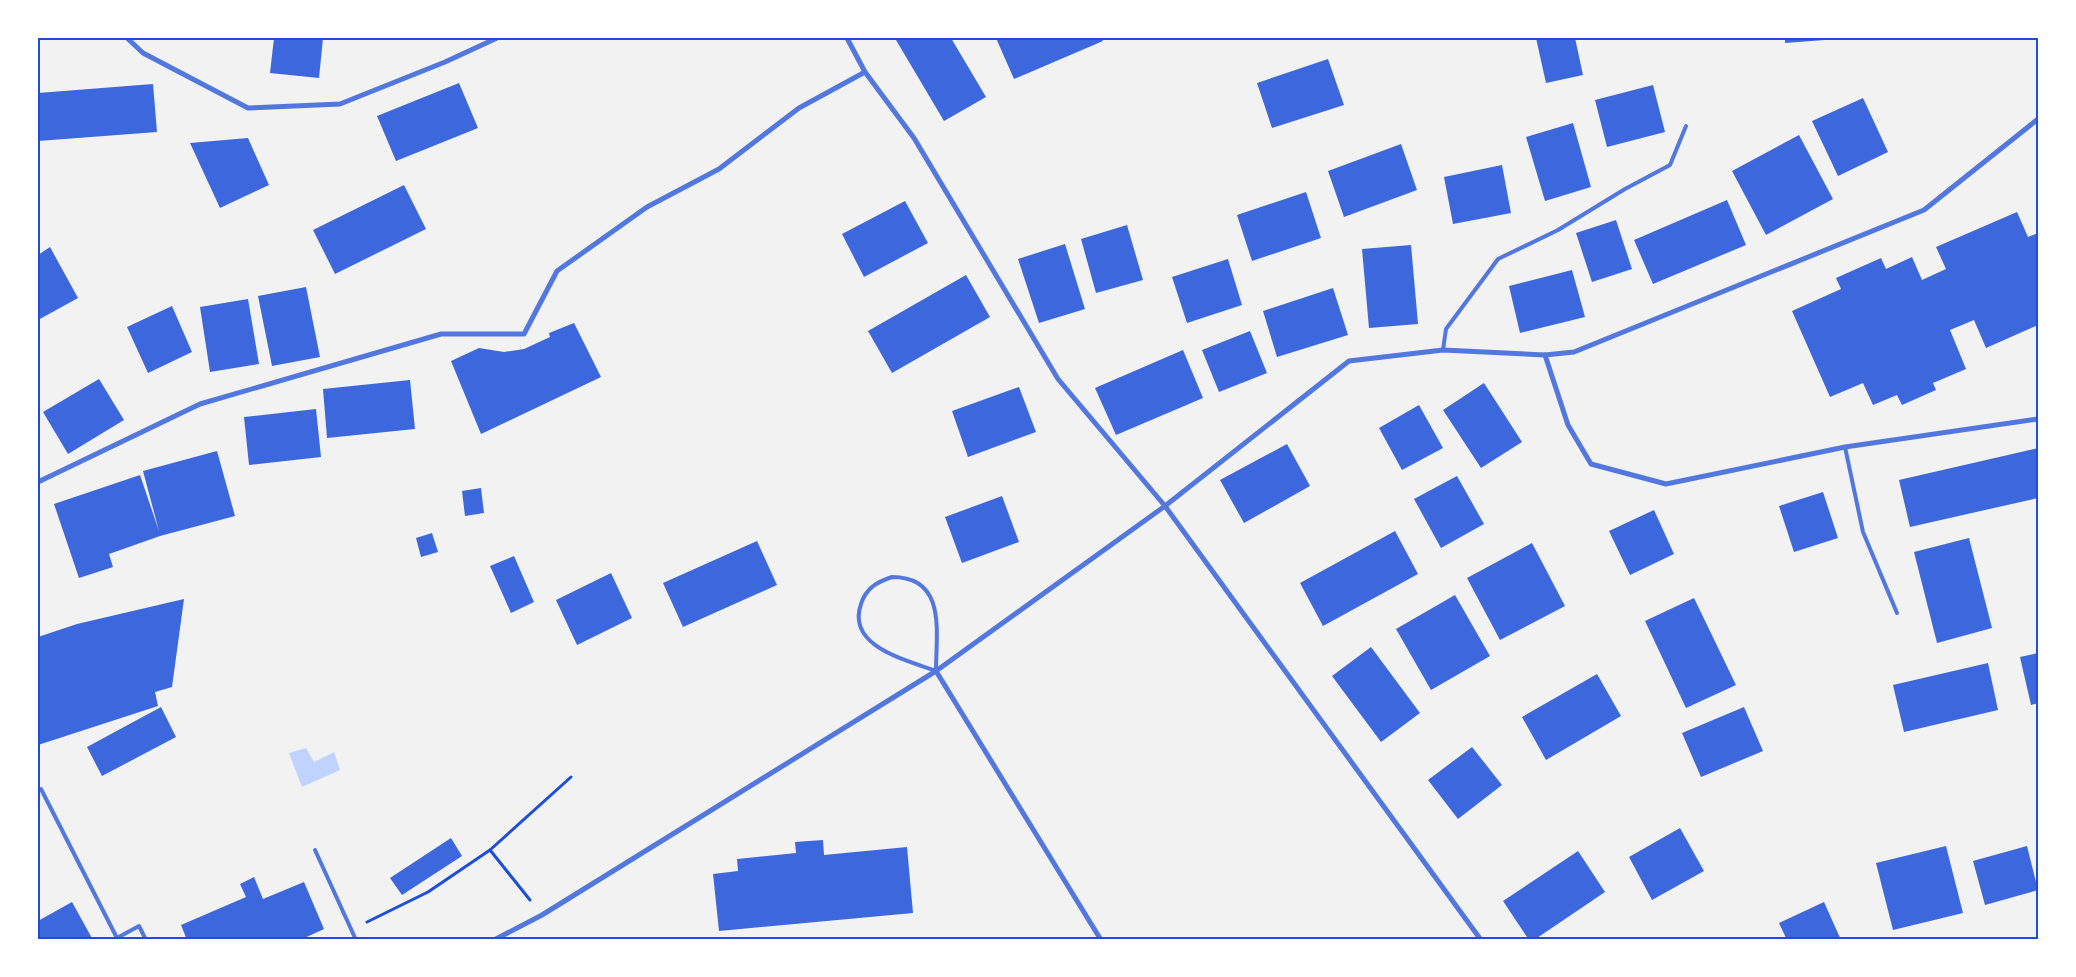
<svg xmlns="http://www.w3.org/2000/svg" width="2076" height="977" font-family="Quicksand,sans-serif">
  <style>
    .water { fill: #bfd3fe }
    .building { fill: #3d67dc }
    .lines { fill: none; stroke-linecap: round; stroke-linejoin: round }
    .path { stroke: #1d4ed8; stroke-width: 3 }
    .service { stroke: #5277de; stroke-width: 4 }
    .minor { stroke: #5277de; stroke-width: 5 }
    .neatline { fill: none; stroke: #1d4ed8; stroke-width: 2 }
  </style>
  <rect width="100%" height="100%" fill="#f2f2f2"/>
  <polygon class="water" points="306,748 314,762 334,752 340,770 302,787 289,753"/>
  <g class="building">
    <polygon points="274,38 323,38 319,78 270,73"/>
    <polygon points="901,38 951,38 986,97 944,121 896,40"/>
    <polygon points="996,38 1101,38 1103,41 1014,79"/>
    <polygon points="1536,38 1575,38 1583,75 1546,83"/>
    <polygon points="1785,38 1838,38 1838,39 1785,43"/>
    <polygon points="1328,59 1344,105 1272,128 1257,83"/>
    <polygon points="459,83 478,128 396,161 377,116"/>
    <polygon points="153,84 157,132 38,141 38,93"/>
    <polygon points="1653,85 1665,132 1607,147 1595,100"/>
    <polygon points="1863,98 1888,152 1838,176 1812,121"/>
    <polygon points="1573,123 1591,187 1545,201 1526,137"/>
    <polygon points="1799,135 1833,199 1766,235 1732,171"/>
    <polygon points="248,138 269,185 220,208 190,143"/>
    <polygon points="1401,144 1417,190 1344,217 1328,171"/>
    <polygon points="1502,165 1511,213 1453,224 1444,177"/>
    <polygon points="404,185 426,229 335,274 313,230"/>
    <polygon points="1306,192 1321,238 1252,261 1237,215"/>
    <polygon points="1727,200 1746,245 1653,284 1634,240"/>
    <polygon points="905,201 928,243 864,277 842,234"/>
    <polygon points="2017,212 2028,237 2038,233 2038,325 1986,348 1974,320 1950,330 1966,369 1933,383 1936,390 1902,405 1897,395 1873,405 1863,383 1830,397 1792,311 1841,289 1836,278 1881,258 1886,269 1912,257 1922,280 1946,269 1936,247"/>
    <polygon points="1616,220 1632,269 1592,282 1576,233"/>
    <polygon points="1127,225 1143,280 1096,293 1081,239"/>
    <polygon points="1065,244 1085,309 1039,323 1018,259"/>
    <polygon points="1411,245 1418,324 1369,328 1362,249"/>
    <polygon points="50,247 78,298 38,320 38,255"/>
    <polygon points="1228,259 1242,305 1187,323 1172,277"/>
    <polygon points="1572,270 1585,317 1520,333 1509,286"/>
    <polygon points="966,275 990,317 892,373 868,331"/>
    <polygon points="306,287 320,357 272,366 258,296"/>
    <polygon points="1333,288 1348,335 1277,357 1263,311"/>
    <polygon points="248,299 259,364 210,372 200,307"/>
    <polygon points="172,306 192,352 148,373 127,327"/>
    <polygon points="574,323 601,377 481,434 451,361 479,348 504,352 524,349 550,337 549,333"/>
    <polygon points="1250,331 1267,373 1219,392 1202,350"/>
    <polygon points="1183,350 1203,398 1116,435 1095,388"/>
    <polygon points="99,379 124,420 68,454 43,412"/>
    <polygon points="410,380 415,429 327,438 323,389"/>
    <polygon points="1484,383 1522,442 1481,468 1443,410"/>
    <polygon points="1019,387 1036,432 968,457 952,411"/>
    <polygon points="1419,405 1443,448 1402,470 1379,428"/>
    <polygon points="316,409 321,457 249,465 244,417"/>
    <polygon points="1287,444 1310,486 1244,523 1220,480"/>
    <polygon points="2038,448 2038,498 1910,527 1899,480"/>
    <polygon points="217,451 235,516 160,536 109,554 113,567 79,578 54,504 140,475 159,531 143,471"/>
    <polygon points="1457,476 1484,524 1441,548 1414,499"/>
    <polygon points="481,488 484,513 465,516 462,491"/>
    <polygon points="1823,492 1838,538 1794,552 1779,506"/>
    <polygon points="1002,496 1019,542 962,563 945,517"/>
    <polygon points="1654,510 1674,554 1630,575 1609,531"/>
    <polygon points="1395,531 1418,574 1323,626 1300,583"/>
    <polygon points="432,533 438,552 421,557 416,538"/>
    <polygon points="1969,538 1992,628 1937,643 1914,552"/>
    <polygon points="757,541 777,585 683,627 663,583"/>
    <polygon points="1532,543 1565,606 1500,640 1467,578"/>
    <polygon points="514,556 534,602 511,613 490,566"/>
    <polygon points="611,573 632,618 577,645 556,600"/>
    <polygon points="1455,595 1490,656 1431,690 1396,629"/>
    <polygon points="1694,598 1736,685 1686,708 1645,621"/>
    <polygon points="184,599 172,687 155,692 158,706 38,745 38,637 77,624"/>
    <polygon points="1371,647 1420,713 1381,742 1332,676"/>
    <polygon points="2038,653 2038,703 2031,705 2020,657"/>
    <polygon points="1988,663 1998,710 1904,732 1893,685"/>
    <polygon points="1597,674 1621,716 1546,760 1522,717"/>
    <polygon points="161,707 176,737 102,776 87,747"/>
    <polygon points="1744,707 1763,751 1701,777 1682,733"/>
    <polygon points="1472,747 1502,785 1458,819 1428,780"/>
    <polygon points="1680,828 1704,871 1652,900 1629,857"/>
    <polygon points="451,838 462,856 402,895 390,878"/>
    <polygon points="823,840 824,855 907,847 913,913 719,931 713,874 738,871 737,859 796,853 795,842"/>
    <polygon points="1946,846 1963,913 1893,930 1876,863"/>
    <polygon points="2027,846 2038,890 1985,905 1973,861"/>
    <polygon points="1578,851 1605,892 1534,940 1529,940 1503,901"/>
    <polygon points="254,877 263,899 304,882 324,929 300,940 187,940 181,925 246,897 240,884"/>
    <polygon points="72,902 93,940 38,940 38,921"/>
    <polygon points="1824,902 1841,940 1787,940 1779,923"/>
  </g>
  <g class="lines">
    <g class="path">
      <polyline points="490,850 530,900"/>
      <polyline points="367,922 428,892 490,850 571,777"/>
    </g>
    <g class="service">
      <polyline points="1893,38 1896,38"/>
      <polyline points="1443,350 1446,329 1498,259 1558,230 1625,189 1670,165 1686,126"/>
      <polyline points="1845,447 1863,532 1897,613"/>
      <path d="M892 577C947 577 936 632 936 671 907 660 846 647 861 604 866 588 877 582 892 577Z"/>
      <polyline points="41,789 117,938 139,926 146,940"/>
      <polyline points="315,850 356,940"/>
    </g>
    <g class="minor">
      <polyline points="127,38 143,53 248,108 340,104 445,62 497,38"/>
      <polyline points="847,38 865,72 914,138 1058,379 1165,506 1481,940"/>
      <polyline points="1545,355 1568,425 1591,464 1666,484 1845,447 2038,419"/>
      <polyline points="38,482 200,404 441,334 524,334 557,271 647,207 719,169 799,108 865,72"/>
      <polyline points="936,671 1101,940"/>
      <polyline points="494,940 542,915 936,671 1165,506 1349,361 1443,350 1545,355 1574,352 1924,210 2038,119"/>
    </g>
  </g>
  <rect width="2076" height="977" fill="none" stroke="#ffffff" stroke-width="78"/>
  <rect x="39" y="39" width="1998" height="899" class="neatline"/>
</svg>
